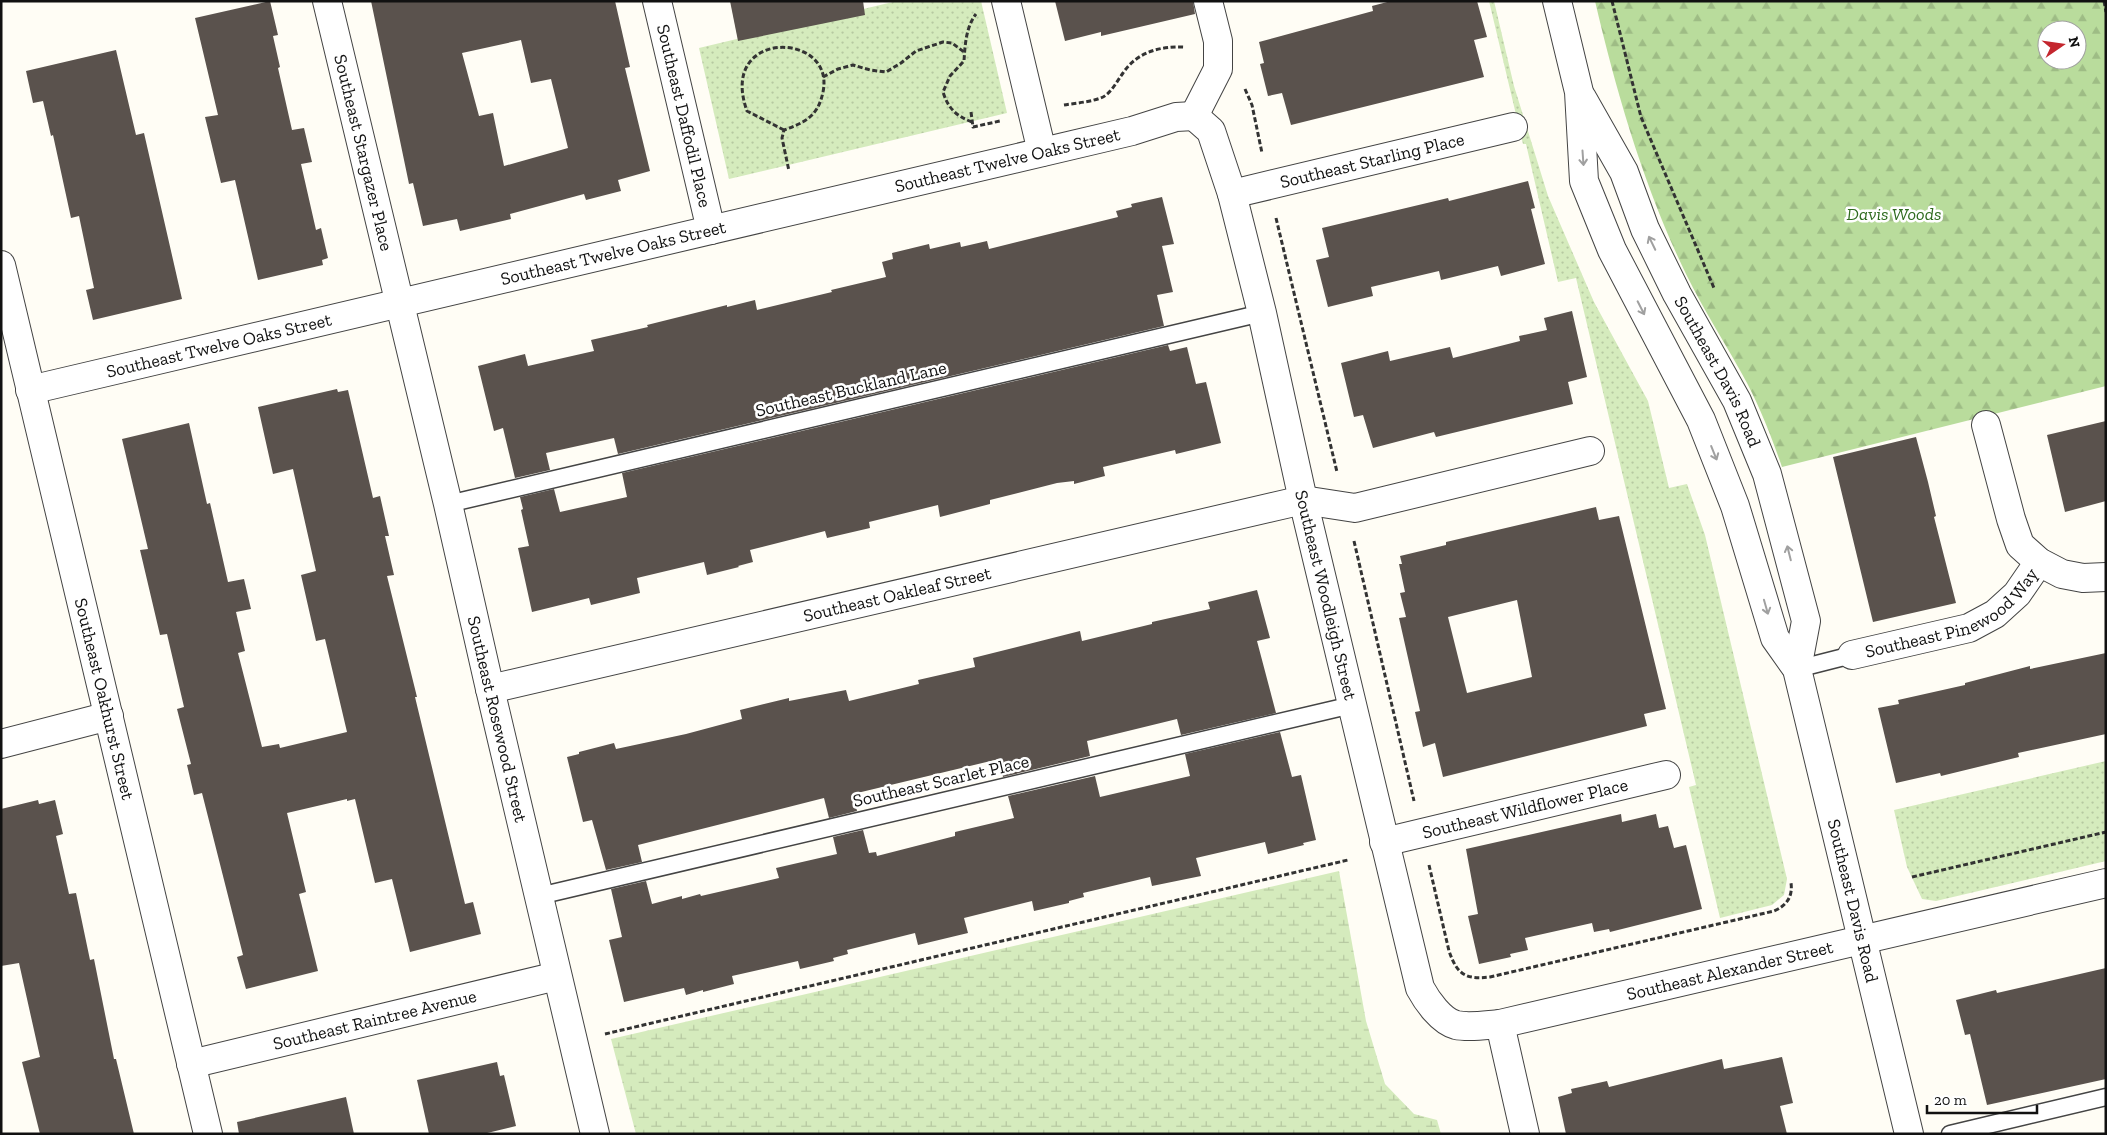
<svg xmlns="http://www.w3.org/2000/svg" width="2107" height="1135" font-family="'Zilla Slab',serif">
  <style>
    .grass { fill: url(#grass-dots) }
    .forest { fill: url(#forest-firs); fill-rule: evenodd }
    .wetland { fill: url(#wetland-marsh) }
    .building { fill: #5a524d; fill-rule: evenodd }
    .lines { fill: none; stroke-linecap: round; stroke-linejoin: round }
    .service-casing { stroke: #444; stroke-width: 19 }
    .minor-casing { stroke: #444; stroke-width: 30 }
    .tertiary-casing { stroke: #444; stroke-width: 30 }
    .path { stroke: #333; stroke-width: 3; stroke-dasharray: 5 2.5; stroke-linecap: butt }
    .service { stroke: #fff; stroke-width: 16 }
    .minor { stroke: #fff; stroke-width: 28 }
    .tertiary { stroke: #fff; stroke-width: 28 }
    .oneway { stroke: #a0a0a0 }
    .labels { text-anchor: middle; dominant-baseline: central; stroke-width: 5; stroke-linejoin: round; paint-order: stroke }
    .street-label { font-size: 18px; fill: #111; stroke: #fff }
    .park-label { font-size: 18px; font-style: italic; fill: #2f6b1f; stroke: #fff }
  </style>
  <defs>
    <pattern id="grass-dots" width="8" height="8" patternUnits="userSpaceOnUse" patternTransform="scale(1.25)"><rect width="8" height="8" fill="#d5ebbd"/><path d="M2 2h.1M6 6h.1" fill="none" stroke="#b6c8a1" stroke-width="1.8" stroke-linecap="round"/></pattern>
    <pattern id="forest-firs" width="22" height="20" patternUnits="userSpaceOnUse" patternTransform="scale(1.25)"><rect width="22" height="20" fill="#b9dc9c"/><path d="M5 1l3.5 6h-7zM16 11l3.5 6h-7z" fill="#9ebc85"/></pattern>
    <pattern id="wetland-marsh" width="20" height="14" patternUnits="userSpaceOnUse" patternTransform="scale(1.25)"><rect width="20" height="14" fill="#d5ebbd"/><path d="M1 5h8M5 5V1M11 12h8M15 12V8" fill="none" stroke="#b6c8a1"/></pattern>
  </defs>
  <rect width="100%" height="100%" fill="#fffdf5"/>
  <g class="grass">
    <polygon points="897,1 981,1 1007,113 729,179 699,48"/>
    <polygon points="1489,1 1494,1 1514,86 1548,196 1594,302 1648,401 1669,488 1687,484 1705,535 1787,879 1784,895 1772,905 1720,918 1689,787 1696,785 1576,278 1558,282 1526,144 1523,144"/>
    <polygon points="2106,761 2106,861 1936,901 1922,899 1907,867 1894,810"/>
  </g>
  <path class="forest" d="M1595 1H2106V386L1782 467C1772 438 1761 410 1747 383 1727 346 1704 311 1686 274 1644 187 1617 95 1595 1ZM2047 30H2077V60H2047Z"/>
  <polygon class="wetland" points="1339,871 1366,1021 1385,1084 1414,1114 1437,1120 1441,1134 636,1134 611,1039"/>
  <g class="building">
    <polygon points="270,1 278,35 273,36 280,67 278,68 292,130 304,128 312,162 301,164 316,230 321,228 328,258 322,260 323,265 258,280 235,180 221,183 205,117 218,115 195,18"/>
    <path d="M371 1H615L630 67 625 68 650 171 618 180 621 191 586 200 584 194 510 214 511 219 460 231 457 219 423 226 413 183 409 184ZM521 40 531 83 551 79 568 148 504 166 493 113 479 116 462 53Z"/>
    <polygon points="730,1 863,1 865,15 738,41"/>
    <polygon points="1055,1 1193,1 1195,14 1101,36 1101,32 1065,41"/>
    <polygon points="1391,1 1477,1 1487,37 1474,40 1484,77 1291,125 1282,93 1268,96 1260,64 1264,63 1259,42 1373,11 1372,6"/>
    <polygon points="116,50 136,135 144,133 182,299 93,320 86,290 94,288 79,216 71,218 53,135 51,136 43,101 33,103 26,71"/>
    <polygon points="1528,181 1535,208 1531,209 1545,264 1501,276 1498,266 1441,280 1439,271 1371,287 1373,296 1328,307 1316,260 1329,257 1322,228 1448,198 1449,201"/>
    <polygon points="1162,197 1174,244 1162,246 1173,292 1157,295 1164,326 618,454 614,438 546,453 550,470 515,478 503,428 494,431 478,366 525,354 528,366 594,351 591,340 648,327 647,325 727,305 727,307 755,300 757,310 832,292 831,290 886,277 882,262 893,259 892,253 929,244 930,249 960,242 961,247 987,241 989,249 1118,217 1116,211 1132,207 1131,204"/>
    <polygon points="1572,311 1587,377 1568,382 1573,404 1436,437 1434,432 1373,448 1363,415 1354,417 1341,363 1388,351 1390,361 1450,347 1453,358 1520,341 1519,336 1547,330 1544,318"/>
    <polygon points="1168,345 1170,351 1187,347 1196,384 1206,382 1221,443 1176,454 1175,450 1103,467 1105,476 1074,484 1074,481 1057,483 990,500 990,504 940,517 938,505 869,522 870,528 827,538 825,531 750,550 753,562 738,566 739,567 707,575 704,562 637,578 640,593 591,605 589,598 532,612 518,548 529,546 521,510 523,509 520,497 554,489 560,512 627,497 622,473"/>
    <polygon points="337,389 338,392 348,390 373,498 380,496 389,536 385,536 394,575 387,576 417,697 415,697 465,904 473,902 481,934 410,952 392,879 375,883 355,799 347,801 347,799 287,813 306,892 299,894 318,971 246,989 237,957 243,955 202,793 194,795 187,765 191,764 177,709 184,707 167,634 160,635 140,550 148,549 122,439 189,423 207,504 210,503 228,582 244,579 251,609 236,612 245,651 238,653 262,747 279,744 280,748 347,732 325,639 316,641 301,575 316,571 293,469 273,474 258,407"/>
    <polygon points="2106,421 2106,501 2065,512 2047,435"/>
    <polygon points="1916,437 1928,482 1936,516 1934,517 1956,603 1873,622 1833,457"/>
    <path d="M1596 507 1599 520 1619 516 1666 709 1644 714 1647 726 1443 777 1435 743 1423 747 1415 712 1420 711 1399 618 1406 617 1400 593 1405 592 1399 564H1402L1400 556 1446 545V542ZM1517 600 1532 677 1467 693 1448 617Z"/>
    <polygon points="1257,590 1270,638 1257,641 1276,713 1181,735 1177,719 1087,741 1090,756 1003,777 999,759 853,794 857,811 829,818 824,798 638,845 642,862 606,870 592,820 583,822 567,757 579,754 579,752 614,743 616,749 686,734 742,719 740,710 789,698 789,701 846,690 849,701 919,684 918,680 975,667 973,658 1080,631 1082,641 1152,624 1152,622 1210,609 1208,602"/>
    <polygon points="2106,653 2106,734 2018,753 2019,757 1941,776 1940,773 1896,783 1878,708 1899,704 1898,700 1965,685 1965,683 2030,666 2030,669"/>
    <polygon points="1280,732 1292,777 1301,775 1316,840 1303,843 1304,845 1268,854 1265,842 1196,858 1201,876 1152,886 1150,877 1083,893 1084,897 1069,901 1069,903 1034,911 1032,901 964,918 968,933 918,945 915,933 847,950 848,954 833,958 834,961 800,969 798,961 732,976 734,984 703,992 703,990 686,995 684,988 624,1002 609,940 622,937 611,889 646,881 652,904 682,896 682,899 700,894 701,896 779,878 776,868 837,854 833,837 863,830 869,853 876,852 877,856 955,836 955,832 1014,818 1008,796 1095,776 1100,797 1190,776 1185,754"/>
    <polygon points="38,800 39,804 55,800 63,834 56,836 69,894 76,893 90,960 94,959 114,1059 116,1059 134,1134 40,1134 22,1062 40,1057 19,963 1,966 1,809"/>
    <polygon points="1621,814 1622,822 1656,814 1659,828 1668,826 1674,848 1686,845 1702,909 1610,932 1609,929 1594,932 1592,923 1525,938 1528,950 1510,954 1511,957 1479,964 1468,916 1478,914 1466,849"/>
    <polygon points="2106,968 2106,1079 1987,1105 1970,1034 1965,1035 1956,1000 1996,990 1997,993"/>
    <polygon points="1782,1057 1793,1103 1780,1106 1787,1134 1566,1134 1558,1097 1572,1093 1571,1089 1607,1081 1609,1087 1722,1059 1724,1069"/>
    <polygon points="497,1062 500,1076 504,1075 516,1126 483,1134 429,1134 417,1080"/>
    <polygon points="346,1097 354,1134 239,1134 237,1122"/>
  </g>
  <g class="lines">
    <g class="service-casing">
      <g id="service">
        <polyline points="448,504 1262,313"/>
        <polyline points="1797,669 1852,655"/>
        <polyline points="539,896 1352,705"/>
        <polyline points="1950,1134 2106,1097"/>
      </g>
    </g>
    <g class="minor-casing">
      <g id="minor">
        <path id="s1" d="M327 1 448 504 490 689 595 1134"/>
        <path id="s2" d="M657 1 711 230"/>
        <polyline points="1006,1 1042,152"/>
        <path id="s3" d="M1194 116 1211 131 1232 194 1262 313 1303 500 1420 988C1427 1001 1441 1021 1456 1025 1469 1028 1486 1025 1500 1024L2106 883"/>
        <polyline points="1194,116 1218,69 1218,41 1208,1"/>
        <path id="s4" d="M1232 194 1513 127"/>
        <path id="s5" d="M1 265 208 1134"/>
        <path id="s6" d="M30 390 1132 131 1176 117 1194 116"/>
        <polyline points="1986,425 2011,519 2020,545 2039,562 2062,574 2083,578 2106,577"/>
        <path id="s7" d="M1852 655 1969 628 1995 614 2017 594 2039 562"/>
        <path id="s8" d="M490 689 1303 500 1355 508 1590 451"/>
        <polyline points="1,744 109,716"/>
        <path id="s9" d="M1384 842 1666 775"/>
        <polyline points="1500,1024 1525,1134"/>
        <path id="s10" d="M191 1064 557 976"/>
      </g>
    </g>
    <g class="tertiary-casing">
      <g id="tertiary">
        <path id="s11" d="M1557 1 1579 92 1584 181 1612 250 1701 420 1735 506 1775 638 1797 669 1909 1134"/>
        <path id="s12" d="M1582 98 1624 172 1645 229 1677 294 1737 401 1767 474 1806 621 1797 669"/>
      </g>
    </g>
    <g class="path">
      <polyline points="1612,1 1641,117 1714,288"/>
      <polyline points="2104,1 2106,12"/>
      <polyline points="823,77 838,69 853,65 870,70 886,72 901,63 916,51 943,42 952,43 964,52"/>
      <polyline points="1245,89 1252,105 1262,153"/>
      <path d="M1064 105C1076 103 1092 102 1103 97 1112 92 1117 81 1123 73 1137 52 1160 46 1184 47"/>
      <polyline points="971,112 973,127 1000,121"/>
      <path d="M972 122C956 116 948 108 943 92L950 76 964 61C965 45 966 27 976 14"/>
      <path d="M784 130 747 111C717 28 836 31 823 92 818 116 806 122 784 130L782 138 789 171"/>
      <polyline points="1276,218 1337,472"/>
      <polyline points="1354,541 1414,801"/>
      <path d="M1429 865 1449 951C1457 974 1465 980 1490 977L1774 911C1786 906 1793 897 1791 883"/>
      <polyline points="1912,877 2106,832"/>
      <polyline points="605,1034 1348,860"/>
    </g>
    <use href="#service" class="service"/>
    <use href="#minor" class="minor"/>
    <use href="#tertiary" class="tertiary"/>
  </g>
  <defs><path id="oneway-shaft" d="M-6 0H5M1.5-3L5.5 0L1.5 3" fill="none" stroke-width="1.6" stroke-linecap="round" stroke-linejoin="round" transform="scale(1.25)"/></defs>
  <g class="oneway">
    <use href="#oneway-shaft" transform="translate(1583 158) rotate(86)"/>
    <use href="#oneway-shaft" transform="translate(1652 243) rotate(-116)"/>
    <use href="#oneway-shaft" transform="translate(1641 308) rotate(63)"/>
    <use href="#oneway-shaft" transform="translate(1714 453) rotate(68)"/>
    <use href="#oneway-shaft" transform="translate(1789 553) rotate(-104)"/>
    <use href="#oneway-shaft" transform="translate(1766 607) rotate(74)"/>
  </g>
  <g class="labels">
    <g class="street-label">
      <text stroke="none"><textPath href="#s2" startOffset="118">Southeast Daffodil Place</textPath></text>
      <text stroke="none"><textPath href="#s1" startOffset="156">Southeast Stargazer Place</textPath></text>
      <text stroke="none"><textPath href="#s6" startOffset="1004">Southeast Twelve Oaks Street</textPath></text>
      <text stroke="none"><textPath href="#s4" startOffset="144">Southeast Starling Place</textPath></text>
      <text stroke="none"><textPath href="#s6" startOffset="599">Southeast Twelve Oaks Street</textPath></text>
      <text stroke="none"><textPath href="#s6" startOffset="194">Southeast Twelve Oaks Street</textPath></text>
      <text stroke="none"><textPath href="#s12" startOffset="306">Southeast Davis Road</textPath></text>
      <text transform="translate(851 389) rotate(-13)">Southeast Buckland Lane</text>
      <text stroke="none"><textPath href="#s8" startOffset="418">Southeast Oakleaf Street</textPath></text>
      <text stroke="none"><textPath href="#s3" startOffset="501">Southeast Woodleigh Street</textPath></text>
      <text stroke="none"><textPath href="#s7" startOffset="111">Southeast Pinewood Way</textPath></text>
      <text stroke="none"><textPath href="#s5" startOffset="446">Southeast Oakhurst Street</textPath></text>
      <text stroke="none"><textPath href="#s1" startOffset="738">Southeast Rosewood Street</textPath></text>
      <text transform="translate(941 781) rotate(-13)">Southeast Scarlet Place</text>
      <text stroke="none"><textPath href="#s9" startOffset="145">Southeast Wildflower Place</textPath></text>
      <text stroke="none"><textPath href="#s11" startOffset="956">Southeast Davis Road</textPath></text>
      <text stroke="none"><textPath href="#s3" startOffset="1238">Southeast Alexander Street</textPath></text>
      <text stroke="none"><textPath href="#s10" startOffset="189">Southeast Raintree Avenue</textPath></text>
    </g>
    <g class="park-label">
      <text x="1894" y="214">Davis Woods</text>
    </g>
  </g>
  <rect width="2107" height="1135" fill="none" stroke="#111111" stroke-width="5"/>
  <g transform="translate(2062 45) rotate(77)"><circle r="24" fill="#ffffff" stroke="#a0a0a0"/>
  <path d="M0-4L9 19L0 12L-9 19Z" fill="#c4262e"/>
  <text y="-8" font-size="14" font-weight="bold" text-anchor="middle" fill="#111111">N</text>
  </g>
  <path d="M1927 1105v8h110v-8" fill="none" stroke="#111111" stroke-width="2.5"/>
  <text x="1934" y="1105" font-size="15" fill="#111111" stroke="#ffffff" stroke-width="4" paint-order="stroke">20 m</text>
</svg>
